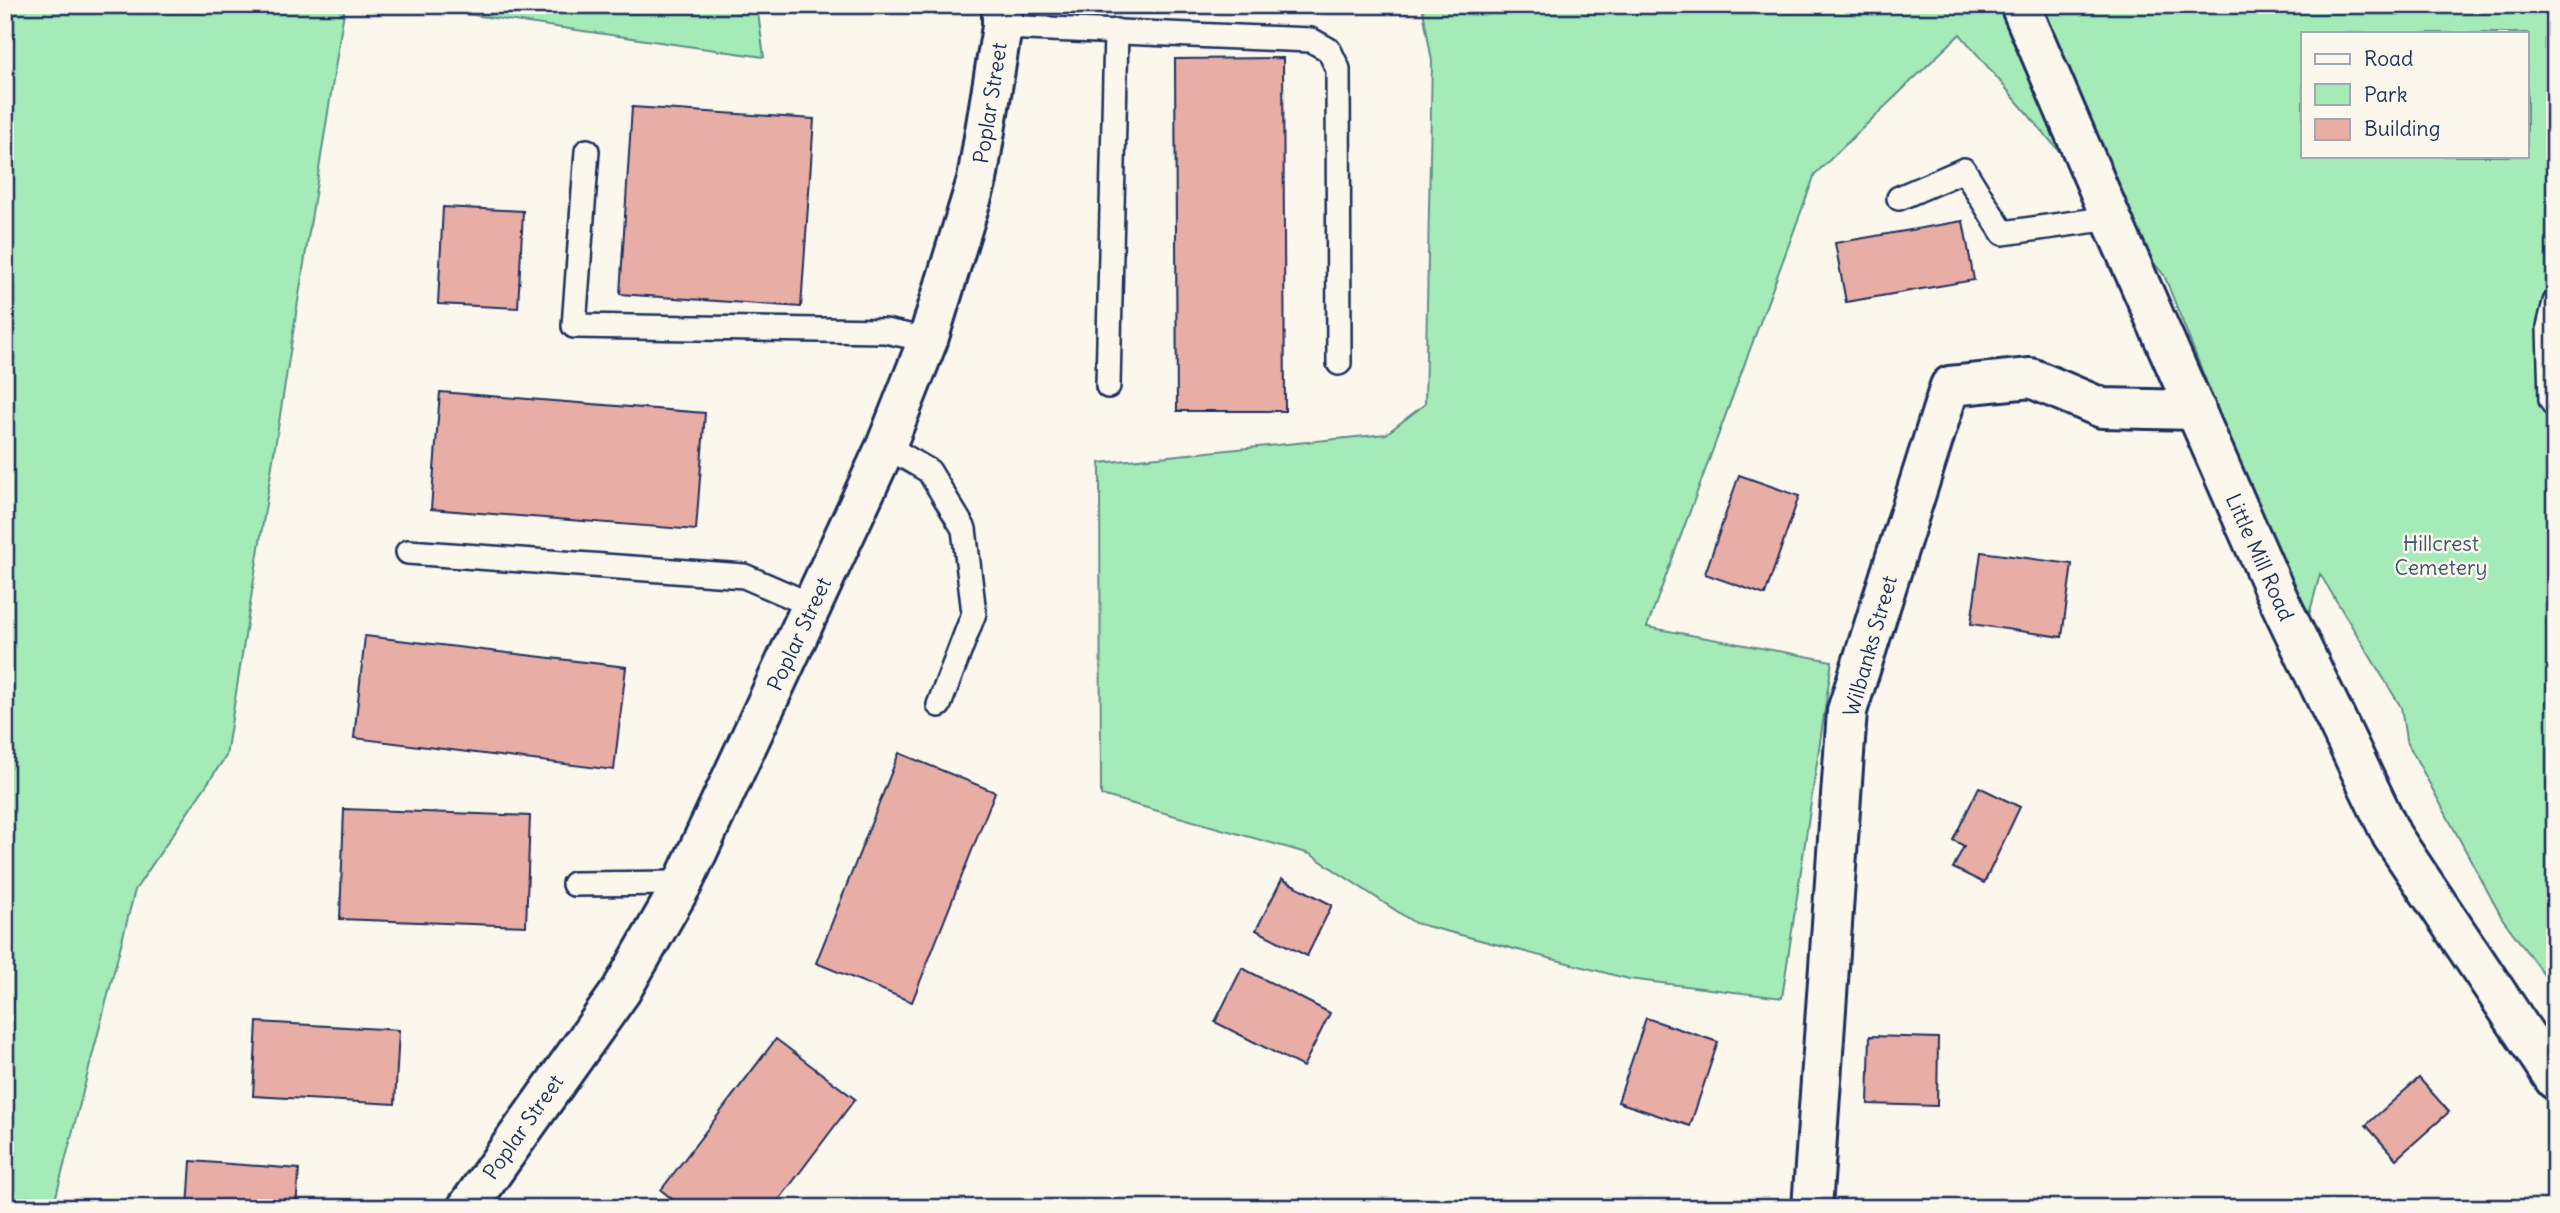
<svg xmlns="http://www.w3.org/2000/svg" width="2560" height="1213" font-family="Delius,sans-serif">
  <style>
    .green { fill: #a5ebb7; stroke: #608d8a; stroke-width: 2; fill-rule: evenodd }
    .building { fill: #e8aea6; stroke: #1b2f5e; stroke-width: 2 }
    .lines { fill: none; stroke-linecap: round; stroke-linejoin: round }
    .service-casing { stroke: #1b2f5e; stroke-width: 28 }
    .minor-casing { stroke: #1b2f5e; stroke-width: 44 }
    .tertiary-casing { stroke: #1b2f5e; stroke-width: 44 }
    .service { stroke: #fbf7ec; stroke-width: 23 }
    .minor { stroke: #fbf7ec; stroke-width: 38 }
    .tertiary { stroke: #fbf7ec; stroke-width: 38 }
    .labels { text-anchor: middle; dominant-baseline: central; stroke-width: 5; stroke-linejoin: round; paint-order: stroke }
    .street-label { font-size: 21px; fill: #1b2f5e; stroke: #fbf7ec }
    .park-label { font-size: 21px; fill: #375570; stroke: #fbf7ec }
  </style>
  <rect width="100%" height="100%" fill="#fbf7ec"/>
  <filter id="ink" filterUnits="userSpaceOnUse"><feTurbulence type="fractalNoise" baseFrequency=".0143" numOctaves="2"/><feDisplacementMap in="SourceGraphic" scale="14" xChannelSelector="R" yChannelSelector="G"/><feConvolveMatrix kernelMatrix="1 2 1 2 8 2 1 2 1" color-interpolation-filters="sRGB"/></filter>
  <g filter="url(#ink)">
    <g class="green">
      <polygon points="5,5 345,5 226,756 135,890 53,1208 5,1208"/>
      <polygon points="403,5 757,5 764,57"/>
      <path d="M1422 5H2555V990L2502 918 2406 740 2401 707 2320 574 2305 630 2164 275 1960 34 1815 174 1647 627 1832 661 1782 998 1629 979 1415 923 1310 854 1101 795 1100 463 1386 434 1425 404 1432 61ZM2303 33H2527V156H2303Z"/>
    </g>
    <g class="building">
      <polygon points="1283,58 1285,411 1177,411 1175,59"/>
      <polygon points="632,107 814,119 801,307 620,294"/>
      <polygon points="443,207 523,211 518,308 438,304"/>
      <polygon points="1963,221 1974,280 1846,302 1835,243"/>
      <polygon points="440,392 705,413 696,530 431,509"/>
      <polygon points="1739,475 1799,496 1765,595 1705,574"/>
      <polygon points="1981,552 2072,564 2062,637 1971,624"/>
      <polygon points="365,636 626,667 614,770 354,738"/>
      <polygon points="899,753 995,792 912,1002 816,963"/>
      <polygon points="1979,787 2020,807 1984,883 1953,868 1964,846 1953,840"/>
      <polygon points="344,809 530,816 526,926 340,919"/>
      <polygon points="1282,879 1332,905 1307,956 1256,930"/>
      <polygon points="1242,968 1330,1013 1303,1067 1215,1022"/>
      <polygon points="1646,1018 1718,1042 1690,1126 1618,1102"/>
      <polygon points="257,1022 399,1030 395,1104 253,1096"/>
      <polygon points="1870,1036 1938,1038 1937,1106 1868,1104"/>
      <polygon points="776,1039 855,1099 773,1208 683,1208 661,1190"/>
      <polygon points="2419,1078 2449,1112 2396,1159 2366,1125"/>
      <polygon points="191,1161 299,1169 296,1208 188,1208"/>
    </g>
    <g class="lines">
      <g class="service-casing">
        <g id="service">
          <polyline points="1002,27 1311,40 1329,50 1338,69 1339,363"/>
          <polyline points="587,151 574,326 885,331 928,340"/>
          <polyline points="1899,198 1964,170 2003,233 2111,218"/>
          <polyline points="2555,302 2549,327 2551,400 2555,406"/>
          <polyline points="1108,386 1116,31"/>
          <polyline points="886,446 929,471 964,529 974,613 939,705"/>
          <polyline points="408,552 744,576 811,605"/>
          <polyline points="574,884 683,883"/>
        </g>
      </g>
      <g class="minor-casing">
        <polyline id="minor" points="1812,1208 1847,711 1950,386 2031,378 2102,408 2196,410"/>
      </g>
      <g class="tertiary-casing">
        <g id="tertiary">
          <polyline points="2020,5 2111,218 2276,594 2392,836 2555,1080"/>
          <polyline points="467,1208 621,991 683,883 886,446 928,340 977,180 1002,27 1002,5"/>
        </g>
      </g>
      <use href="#service" class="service"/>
      <use href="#minor" class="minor"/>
      <use href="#tertiary" class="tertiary"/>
    </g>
  </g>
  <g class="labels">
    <g class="street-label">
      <text transform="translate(990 103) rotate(-81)">Poplar Street</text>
      <text transform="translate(2260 557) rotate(66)">Little Mill Road</text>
      <text transform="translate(799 634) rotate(-65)">Poplar Street</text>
      <text transform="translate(1870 646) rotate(-74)">Wilbanks Street</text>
      <text transform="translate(523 1127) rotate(-55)">Poplar Street</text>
    </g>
    <g class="park-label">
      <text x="2441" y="543">Hillcrest<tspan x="2441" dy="24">Cemetery</tspan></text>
    </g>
  </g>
  <rect width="2560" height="1213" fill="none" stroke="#fbf7ec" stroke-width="28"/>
  <rect x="14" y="14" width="2532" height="1185" fill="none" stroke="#1b2f5e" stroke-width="2.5" filter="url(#ink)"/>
  <rect x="2301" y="32" width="228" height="126" fill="#fbf7ec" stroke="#a1a7b3" stroke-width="2"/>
  <rect x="2315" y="54" width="35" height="10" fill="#fbf7ec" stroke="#a1a7b3" stroke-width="2"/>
  <text x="2364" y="66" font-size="21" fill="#1b2f5e">Road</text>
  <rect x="2315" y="84" width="35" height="21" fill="#a5ebb7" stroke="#a1a7b3" stroke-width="2"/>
  <text x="2364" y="102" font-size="21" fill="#1b2f5e">Park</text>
  <rect x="2315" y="119" width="35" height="21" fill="#e8aea6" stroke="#a1a7b3" stroke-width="2"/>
  <text x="2364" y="136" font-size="21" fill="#1b2f5e">Building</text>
</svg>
